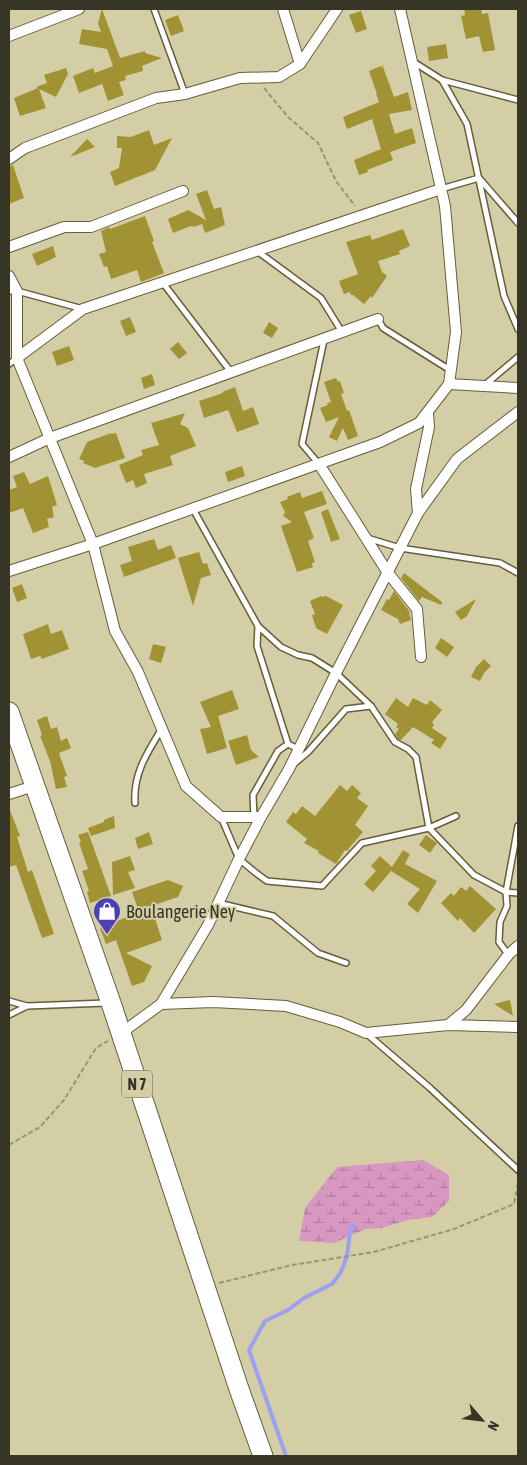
<svg xmlns="http://www.w3.org/2000/svg" width="527" height="1465" font-family="'Asap Condensed',sans-serif">
  <style>
    .wetland { fill: url(#wetland-marsh) }
    .lines { fill: none; stroke-linecap: round; stroke-linejoin: round }
    .stream { stroke: #9ca0f0; stroke-width: 4 }
    .building { fill: #a19333 }
    .lane-casing { stroke: #645e3a; stroke-width: 8 }
    .street-casing { stroke: #645e3a; stroke-width: 12 }
    .highway-casing { stroke: #645e3a; stroke-width: 21 }
    .path { stroke: #999576; stroke-width: 2; stroke-dasharray: 5 2.5; stroke-linecap: butt }
    .lane { stroke: #fff; stroke-width: 5 }
    .street { stroke: #fff; stroke-width: 10 }
    .highway { stroke: #fff; stroke-width: 19 }
    .labels { text-anchor: middle; dominant-baseline: central; stroke-width: 4; stroke-linejoin: round; paint-order: stroke }
    .shield { fill: #d4cea6; stroke: #66634c; stroke-width: 1 }
    .shield-label { font-size: 16px; font-weight: bold; fill: #373525 }
    .poi-label { font-size: 18px; fill: #373525; stroke: #d4cea6; text-anchor: start }
  </style>
  <defs>
    <pattern id="wetland-marsh" width="20" height="14" patternUnits="userSpaceOnUse" patternTransform="scale(1.25)"><rect width="20" height="14" fill="#d897c1"/><path d="M1 5h8M5 5V1M11 12h8M15 12V8" fill="none" stroke="#b07c9d"/></pattern>
  </defs>
  <rect width="100%" height="100%" fill="#d4cea6"/>
  <polygon class="wetland" points="423,1160 449,1175 449,1201 432,1217 408,1220 382,1228 366,1229 334,1243 299,1241 305,1208 337,1167"/>
  <g class="lines">
    <polyline class="stream" points="286,1456 249,1350 265,1321 288,1310 304,1298 332,1284 341,1272 347,1256 350,1232 353,1226"/>
  </g>
  <g class="building">
    <polygon points="102,9 120,58 145,51 145,53 162,58 142,66 143,71 125,76 126,80 119,82 124,95 108,101 102,84 79,93 73,76 93,68 95,73 113,66 107,49 79,44 82,29 101,32 98,23"/>
    <polygon points="464,9 481,9 482,14 488,13 495,50 483,52 479,36 466,39 461,16 465,15"/>
    <polygon points="361,11 367,29 356,33 349,15"/>
    <polygon points="178,15 184,31 171,36 165,20"/>
    <polygon points="446,44 448,58 429,61 427,47"/>
    <polygon points="382,64 394,97 408,92 412,110 389,114 395,134 412,128 416,143 390,152 393,160 367,170 368,172 359,175 354,160 381,149 372,119 347,129 343,117 379,102 376,94 377,94 369,71 381,66 382,70"/>
    <polygon points="66,68 68,74 56,97 39,89 46,108 20,116 14,98 38,88 36,87 47,83 44,75"/>
    <polygon points="149,130 154,145 172,138 155,170 115,186 110,172 119,168 122,148 117,148 117,136 131,137"/>
    <polygon points="87,139 95,147 70,157"/>
    <polygon points="13,165 24,198 9,204 9,166"/>
    <polygon points="207,190 214,209 221,207 225,225 205,233 202,224 194,227 191,226 173,233 168,219 188,210 206,220 196,194"/>
    <polygon points="145,216 154,241 152,242 164,273 141,282 137,270 111,279 107,266 104,267 99,254 106,252 101,231 109,227 110,229"/>
    <polygon points="403,229 410,246 399,251 400,254 378,261 382,272 387,276 372,298 371,296 364,304 353,295 351,295 350,292 344,294 339,281 358,274 346,242 370,235 372,240"/>
    <polygon points="53,246 56,257 37,266 32,254"/>
    <polygon points="130,317 136,332 126,336 120,321"/>
    <polygon points="269,322 278,328 272,338 263,333"/>
    <polygon points="178,342 187,353 179,359 170,349"/>
    <polygon points="69,346 74,360 57,366 52,352"/>
    <polygon points="152,374 155,385 144,389 141,378"/>
    <polygon points="336,378 338,382 340,381 344,393 341,394 347,411 349,410 358,436 348,440 343,428 337,441 329,437 339,417 326,422 320,408 328,405 327,403 331,402 324,382"/>
    <polygon points="235,387 243,411 253,407 259,424 237,432 228,410 204,418 199,401 223,393 222,392"/>
    <polygon points="185,413 180,424 188,428 196,446 170,456 173,465 144,474 147,483 136,488 133,480 126,483 119,465 143,455 141,450 159,445 151,423"/>
    <polygon points="111,433 111,434 116,433 125,458 95,468 83,463 84,461 79,459 87,442"/>
    <polygon points="242,466 245,476 228,482 225,472"/>
    <polygon points="24,472 30,484 48,476 57,505 52,507 54,517 47,519 49,527 33,533 23,508 9,513 9,490 17,487 13,476"/>
    <polygon points="322,491 327,504 304,512 314,538 308,541 315,562 312,563 313,567 297,572 281,526 292,522 283,516 285,512 280,502 288,499 287,497 300,492 302,498"/>
    <polygon points="328,509 340,539 331,542 321,512"/>
    <polygon points="154,539 158,550 171,545 176,558 124,577 120,565 132,561 128,547"/>
    <polygon points="199,552 203,564 207,563 211,575 201,578 193,606 178,558"/>
    <polygon points="404,573 442,602 441,605 422,597 419,601 401,578"/>
    <polygon points="22,584 27,598 17,602 12,588"/>
    <polygon points="394,591 410,612 409,613 411,620 400,624 398,619 381,610 387,599 389,600"/>
    <polygon points="321,596 322,597 326,596 343,605 327,634 316,628 312,615 315,614 310,601"/>
    <polygon points="476,599 467,616 461,620 455,612"/>
    <polygon points="48,624 51,634 62,630 69,649 42,659 40,656 31,659 23,634"/>
    <polygon points="441,638 454,647 447,657 435,648"/>
    <polygon points="153,644 166,647 161,663 149,659"/>
    <polygon points="484,659 491,666 484,673 480,681 471,677 476,667"/>
    <polygon points="232,690 239,709 218,716 227,748 207,754 200,729 211,727 200,702"/>
    <polygon points="396,698 408,707 413,698 427,705 430,700 442,710 432,722 434,725 432,728 447,738 440,749 431,743 434,740 413,727 401,740 398,739 395,734 399,729 396,727 398,724 385,714"/>
    <polygon points="47,716 51,729 57,727 61,741 67,738 71,748 59,753 67,776 64,777 67,787 56,789 50,761 40,736 42,735 37,720"/>
    <polygon points="247,735 251,750 259,757 236,765 228,741"/>
    <polygon points="340,785 347,791 352,785 361,793 357,798 368,806 355,825 363,832 349,848 348,851 345,850 336,864 318,853 319,851 304,843 307,839 286,822 293,812 296,814 302,806 315,816"/>
    <polygon points="9,810 10,810 20,836 17,837 28,872 32,870 54,934 42,938 16,865 9,867"/>
    <polygon points="114,816 115,828 91,836 88,828 104,822 104,820"/>
    <polygon points="88,832 111,896 90,903 87,892 89,891 82,871 88,869 79,843 81,842 78,835"/>
    <polygon points="149,832 153,844 138,849 135,838"/>
    <polygon points="426,835 437,843 430,853 419,845"/>
    <polygon points="403,850 410,854 405,864 437,881 418,913 407,904 420,889 391,871 373,892 364,884 376,871 371,866 380,856 392,867"/>
    <polygon points="130,856 135,870 128,872 135,888 113,895 112,862"/>
    <polygon points="168,880 183,886 178,897 151,906 162,940 126,953 152,966 144,982 132,986 116,940 106,944 100,928 139,912 132,892"/>
    <polygon points="470,886 496,909 474,933 460,918 458,921 441,903 451,893 454,896 461,887 466,891"/>
    <polygon points="510,1000 513,1016 494,1004"/>
  </g>
  <g class="lines">
    <g class="lane-casing">
      <g id="lane">
        <polyline points="154,9 185,94"/>
        <polyline points="412,61 442,80 467,124 504,296 518,329"/>
        <polyline points="442,80 518,100"/>
        <polyline points="441,189 479,178 518,223"/>
        <polyline points="257,251 321,298 342,332"/>
        <polyline points="163,283 231,372"/>
        <polyline points="9,291 17,291 83,309"/>
        <polyline points="378,319 383,328 450,370"/>
        <polyline points="9,364 17,358"/>
        <polyline points="486,384 518,357"/>
        <polyline points="319,464 302,444 324,340"/>
        <polyline points="193,509 258,626 281,647 298,655 312,658 336,673 371,706 395,742 408,749 416,757 429,828 474,875 506,892 518,893"/>
        <polyline points="367,538 400,548 500,563 518,573"/>
        <polyline points="258,626 257,646 288,744 298,749"/>
        <polyline points="295,763 308,752 346,709 371,706"/>
        <path d="M135 803C133 774 147 753 161 730"/>
        <polyline points="221,817 239,859 256,873 267,881 322,886 362,843 429,828 456,816"/>
        <polyline points="254,817 253,795 278,751 288,744"/>
        <polyline points="218,903 273,916 318,953 346,963"/>
        <polyline points="508,954 499,942 500,922 507,906 506,892 518,826"/>
        <polyline points="9,1001 27,1006"/>
        <polyline points="9,1015 27,1006 106,1003"/>
        <polyline points="367,1034 430,1088 518,1170"/>
      </g>
    </g>
    <g class="street-casing">
      <g id="street">
        <polyline points="283,9 300,64"/>
        <polyline points="9,36 79,9"/>
        <polyline points="9,159 25,148 156,98 185,94 240,78 279,77 300,64 337,9"/>
        <polyline points="9,247 64,227 91,227 183,191"/>
        <polyline points="9,276 17,291 17,358 93,544 115,631 138,672 186,786 221,817 261,817"/>
        <polyline points="17,358 83,309 441,189"/>
        <polyline points="449,384 518,388"/>
        <polyline points="9,457 50,438 378,319"/>
        <polyline points="319,464 388,573 417,609 421,657"/>
        <polyline points="418,513 416,489 429,427 428,413"/>
        <polyline points="9,571 93,544 380,442 419,423 449,384 456,332 445,206 400,9"/>
        <polyline points="9,794 34,786"/>
        <polyline points="161,1004 208,925 239,859 261,817 289,769 336,673 418,513 457,459 518,412"/>
        <polyline points="448,1025 466,1010 509,954 518,946"/>
        <polyline points="120,1034 161,1004 213,1002 286,1006 340,1022 366,1033 448,1025 518,1027"/>
      </g>
    </g>
    <g class="highway-casing">
      <polyline id="highway" points="9,712 111,1003 239,1389 263,1456"/>
    </g>
    <g class="path">
      <polyline points="264,88 288,117 318,143 336,181 355,206"/>
      <polyline points="9,1145 40,1127 64,1100 96,1048 108,1041"/>
      <polyline points="219,1283 292,1265 374,1252 454,1229 514,1204 518,1183"/>
    </g>
    <use href="#lane" class="lane"/>
    <use href="#street" class="street"/>
    <use href="#highway" class="highway"/>
  </g>
  <defs>
    <g id="shop-pin" transform="scale(1.4375)"><path d="M0 17L-7.5 6A9.5 9.5 0 1 1 7.5 6Z" fill="#4c40b7" stroke="#d4cea6"/><path d="M-5-2.5h2.3a2.7 3.5 0 0 1 5.4 0H5L5.5 6h-11ZM-1.5-2.5h3a1.5 2.3 0 0 0-3 0Z" fill="#fff"/></g>
  </defs>
  <g fill-rule="evenodd">
    <use href="#shop-pin" x="107" y="911"/>
  </g>
  <g class="labels">
    <rect class="shield" x="122" y="1070.5" width="30" height="27" rx="4"/>
    <g class="shield-label">
      <text x="137" y="1084">N 7</text>
    </g>
    <g class="poi-label">
      <text x="126" y="911">Boulangerie Ney</text>
    </g>
  </g>
  <rect width="527" height="1465" fill="none" stroke="#373525" stroke-width="20"/>
  <g transform="translate(482 1420) rotate(118)" stroke="#d4cea6" stroke-width="4" paint-order="stroke">
  <path d="M0-4L9 19L0 12L-9 19Z" fill="#373525"/>
  <text y="-8" font-size="14" font-weight="bold" text-anchor="middle" fill="#373525">N</text>
  </g>
</svg>
